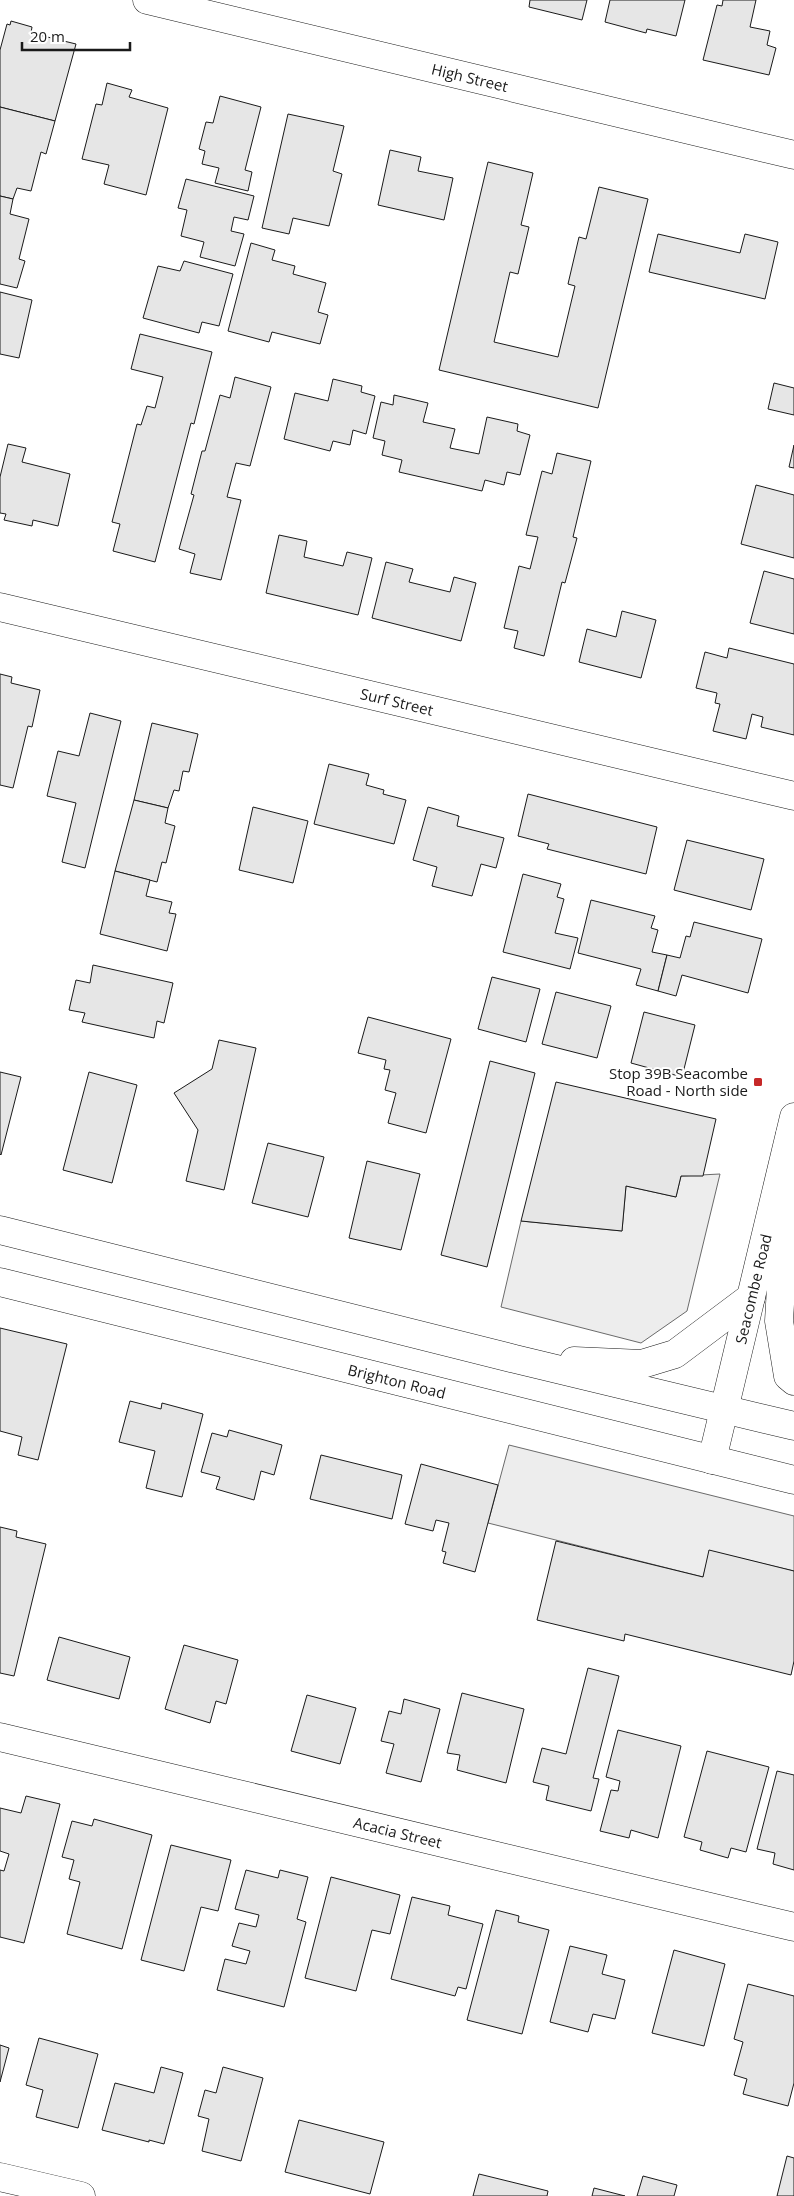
<svg xmlns="http://www.w3.org/2000/svg" width="794" height="2196" font-family="'Open Sans',sans-serif">
  <style>
    .parking { fill: #ededed; stroke: #6a6a6a }
    .building { fill: #e6e6e6; stroke: #1a1a1a }
    .lines { fill: none; stroke-linecap: round; stroke-linejoin: round }
    .street-casing { stroke: #1a1a1a; stroke-width: 29 }
    .secondary-casing { stroke: #1a1a1a; stroke-width: 29 }
    .primary-casing { stroke: #1a1a1a; stroke-width: 29 }
    .street { stroke: #fff; stroke-width: 28 }
    .secondary { stroke: #fff; stroke-width: 28 }
    .primary { stroke: #fff; stroke-width: 28 }
    .poi-dot { fill: #c62828; stroke: #fff; stroke-width: 2 }
    .labels { text-anchor: middle; dominant-baseline: central; stroke-width: 4; stroke-linejoin: round; paint-order: stroke }
    .street-label { font-size: 15px; fill: #1a1a1a; stroke: #fff }
    .poi-label { font-size: 15px; fill: #1a1a1a; stroke: #fff; text-anchor: end }
  </style>
  <rect width="100%" height="100%" fill="#fff"/>
  <g class="parking">
    <polygon points="720,1174 687,1311 641,1343 501,1307 521,1221 622,1231 626,1186 676,1197 681,1176"/>
    <polygon points="509,1445 794,1516 794,1571 710,1551 703,1577 488,1523"/>
  </g>
  <g class="building">
    <polygon points="530,0 587,0 582,20 529,7"/>
    <polygon points="610,0 685,0 676,36 647,29 646,33 605,22"/>
    <polygon points="723,0 756,0 750,27 770,31 767,45 776,48 769,75 703,60 717,5 722,6"/>
    <polygon points="11,21 32,27 31,33 76,44 55,121 0,107 0,50 7,24 10,25"/>
    <polygon points="107,83 132,90 129,97 168,108 146,195 104,184 109,165 82,159 96,104 102,105"/>
    <polygon points="220,96 261,107 245,170 252,172 248,191 215,183 219,168 202,164 205,151 199,149 206,122 213,123"/>
    <polygon points="0,107 55,121 46,154 41,152 31,191 17,188 13,199 0,196"/>
    <polygon points="288,114 344,126 333,171 342,174 329,226 293,218 289,234 262,228"/>
    <polygon points="390,150 421,157 418,171 453,178 444,220 378,205"/>
    <polygon points="488,162 533,173 521,225 529,227 518,274 510,272 494,342 558,357 575,286 568,284 579,237 586,239 599,187 648,199 598,408 439,370"/>
    <polygon points="186,179 254,196 248,220 234,217 231,231 244,234 235,266 200,257 204,242 181,236 187,210 178,208"/>
    <polygon points="0,196 13,199 10,214 29,219 19,259 25,261 17,288 0,284"/>
    <polygon points="658,234 740,253 745,234 778,242 765,299 649,272"/>
    <polygon points="251,243 275,250 272,260 295,266 293,274 326,283 318,312 328,315 320,344 272,332 269,342 228,331"/>
    <polygon points="184,261 233,274 219,326 202,322 199,333 143,318 158,266 180,271"/>
    <polygon points="0,292 32,300 19,358 0,354"/>
    <polygon points="140,334 212,352 194,424 191,423 155,562 113,551 120,524 112,522 137,424 141,425 147,406 155,408 163,377 131,369"/>
    <polygon points="235,377 271,387 250,466 236,463 227,497 241,500 221,580 190,573 195,554 179,549 194,495 191,494 202,451 205,451 220,395 230,398"/>
    <polygon points="333,379 362,386 361,392 375,396 366,434 353,430 350,445 333,441 330,451 284,439 295,393 328,401"/>
    <polygon points="774,383 794,388 794,415 768,409"/>
    <polygon points="394,395 428,403 423,422 455,429 450,448 479,454 487,417 518,424 517,431 530,435 520,475 507,472 504,485 485,480 482,491 399,472 402,460 382,455 385,441 373,438 381,402 393,405"/>
    <polygon points="8,444 26,448 22,462 70,474 58,526 33,520 32,526 4,520 6,514 0,513 0,477"/>
    <polygon points="794,445 794,468 789,467"/>
    <polygon points="557,453 591,461 573,537 577,538 565,583 562,582 544,656 514,648 518,631 504,628 519,566 530,569 538,537 526,535 542,471 552,474"/>
    <polygon points="756,485 794,495 794,558 741,544"/>
    <polygon points="279,535 307,541 304,557 343,566 347,552 372,558 358,615 266,593"/>
    <polygon points="386,562 413,569 409,582 450,592 454,577 476,583 461,641 372,618"/>
    <polygon points="764,571 794,579 794,634 750,623"/>
    <polygon points="622,611 656,620 641,678 579,662 587,629 616,637"/>
    <polygon points="729,648 794,664 794,735 761,727 763,717 752,714 746,739 713,731 720,704 715,703 717,693 696,688 705,652 727,658"/>
    <polygon points="0,674 12,677 11,683 40,690 32,727 28,726 13,788 0,785"/>
    <polygon points="90,713 121,721 85,868 62,862 76,803 47,796 58,751 79,756"/>
    <polygon points="152,723 198,734 189,772 183,771 179,791 174,790 168,808 134,800"/>
    <polygon points="329,764 369,774 366,785 384,790 383,794 406,800 394,844 314,824"/>
    <polygon points="528,794 657,827 646,874 547,849 549,844 518,836"/>
    <polygon points="134,800 168,808 165,823 175,826 166,863 162,862 157,882 115,871"/>
    <polygon points="253,807 308,821 293,883 239,870"/>
    <polygon points="428,807 459,816 457,826 504,838 496,868 481,864 472,896 432,886 437,867 413,860"/>
    <polygon points="687,840 764,859 751,910 674,890"/>
    <polygon points="115,871 150,880 146,896 172,902 169,913 176,914 167,951 100,934"/>
    <polygon points="523,874 561,884 557,897 564,899 555,933 578,938 570,969 503,952"/>
    <polygon points="591,900 655,916 651,928 658,930 652,952 667,955 658,991 636,985 641,969 578,953"/>
    <polygon points="694,922 762,939 748,993 682,975 676,996 658,991 667,955 680,958 686,936 690,937"/>
    <polygon points="93,965 173,983 164,1023 157,1021 154,1038 82,1022 85,1013 69,1010 76,980 90,983"/>
    <polygon points="492,977 540,989 526,1042 478,1029"/>
    <polygon points="556,992 611,1006 597,1058 542,1044"/>
    <polygon points="644,1012 695,1025 682,1077 631,1063"/>
    <polygon points="368,1017 451,1039 426,1133 388,1123 396,1093 385,1090 390,1070 384,1069 386,1060 358,1053"/>
    <polygon points="219,1040 256,1048 224,1190 186,1181 198,1130 174,1093 212,1069"/>
    <polygon points="490,1061 535,1073 487,1267 441,1255"/>
    <polygon points="0,1072 21,1077 1,1155 0,1154"/>
    <polygon points="89,1072 137,1085 112,1183 63,1170"/>
    <polygon points="556,1082 716,1119 703,1176 681,1176 676,1197 626,1186 622,1231 521,1221"/>
    <polygon points="268,1143 324,1157 308,1217 252,1203"/>
    <polygon points="367,1161 420,1174 401,1250 349,1238"/>
    <polygon points="0,1328 67,1344 38,1460 18,1455 22,1437 0,1431"/>
    <polygon points="130,1401 161,1409 162,1403 203,1414 182,1497 146,1488 155,1451 119,1442"/>
    <polygon points="229,1430 282,1445 274,1475 261,1471 254,1500 216,1489 220,1477 201,1472 212,1433 227,1437"/>
    <polygon points="321,1455 402,1475 392,1519 310,1499"/>
    <polygon points="421,1464 498,1485 475,1572 443,1563 446,1552 442,1551 449,1523 436,1520 433,1531 405,1524"/>
    <polygon points="0,1527 17,1531 16,1537 46,1544 14,1676 0,1673"/>
    <polygon points="556,1541 703,1577 709,1550 794,1571 794,1661 791,1675 625,1634 624,1641 537,1620"/>
    <polygon points="59,1637 130,1657 119,1699 47,1680"/>
    <polygon points="184,1645 238,1660 226,1704 216,1701 210,1723 165,1709"/>
    <polygon points="588,1668 619,1676 593,1778 599,1779 591,1811 546,1800 549,1786 533,1782 542,1748 566,1754"/>
    <polygon points="462,1693 524,1709 506,1783 457,1770 460,1755 447,1753"/>
    <polygon points="307,1695 356,1708 340,1764 291,1751"/>
    <polygon points="404,1699 440,1709 421,1782 386,1773 394,1744 381,1741 389,1711 401,1714"/>
    <polygon points="618,1730 681,1746 658,1838 631,1830 629,1838 600,1831 611,1790 618,1791 620,1781 606,1777"/>
    <polygon points="707,1751 769,1767 746,1852 731,1848 728,1858 700,1850 702,1842 684,1837"/>
    <polygon points="777,1771 794,1775 794,1870 773,1864 775,1853 757,1849"/>
    <polygon points="26,1796 60,1804 24,1943 0,1937 0,1870 4,1871 9,1854 0,1851 0,1808 21,1813"/>
    <polygon points="94,1819 152,1835 122,1949 67,1934 80,1882 69,1879 74,1860 62,1857 72,1821 92,1826"/>
    <polygon points="171,1845 231,1860 218,1911 201,1907 184,1971 141,1960"/>
    <polygon points="246,1870 278,1878 280,1870 308,1877 297,1919 306,1922 284,2007 217,1990 225,1959 246,1964 250,1951 232,1946 239,1923 256,1927 259,1915 235,1909"/>
    <polygon points="331,1877 400,1895 390,1934 372,1930 356,1991 305,1978"/>
    <polygon points="412,1897 450,1906 448,1915 483,1924 466,1989 458,1987 455,1996 391,1979"/>
    <polygon points="496,1910 519,1916 518,1922 549,1930 522,2034 467,2020"/>
    <polygon points="570,1946 607,1955 602,1974 625,1980 615,2019 593,2014 588,2032 550,2022"/>
    <polygon points="674,1950 725,1964 704,2046 652,2033"/>
    <polygon points="748,1984 794,1996 794,2083 788,2106 743,2094 747,2079 734,2075 743,2042 734,2039"/>
    <polygon points="39,2038 98,2054 78,2128 36,2117 43,2090 26,2085"/>
    <polygon points="0,2045 9,2048 0,2082"/>
    <polygon points="161,2067 183,2073 164,2144 149,2140 149,2142 102,2130 115,2083 154,2093"/>
    <polygon points="223,2067 263,2078 241,2161 202,2151 209,2119 198,2116 205,2090 216,2093"/>
    <polygon points="299,2120 384,2142 370,2194 285,2172"/>
    <polygon points="787,2156 794,2158 794,2196 777,2196"/>
    <polygon points="479,2174 548,2191 547,2196 473,2196"/>
    <polygon points="643,2176 677,2185 674,2196 637,2196"/>
    <polygon points="594,2188 625,2196 592,2196"/>
  </g>
  <g class="lines">
    <g class="street-casing">
      <g id="street">
        <path id="s1" d="M147 0 794 155"/>
        <path id="s2" d="M0 607 794 796"/>
        <path id="s3" d="M0 1737 794 1927"/>
        <polyline points="0,2177 81,2196"/>
      </g>
    </g>
    <g class="secondary-casing">
      <g id="secondary">
        <path id="s4" d="M712 1460 794 1117"/>
      </g>
    </g>
    <g class="primary-casing">
      <g id="primary">
        <polyline points="790,1135 779,1321 788,1376 794,1381"/>
        <polyline points="0,1230 515,1359 794,1426"/>
        <path id="s5" d="M0 1282 794 1480"/>
        <polyline points="574,1361 642,1364 675,1354 751,1297"/>
      </g>
    </g>
    <use href="#street" class="street"/>
    <use href="#secondary" class="secondary"/>
    <use href="#primary" class="primary"/>
  </g>
  <rect class="poi-dot" x="753" y="1077" width="10" height="10" rx="2.5"/>
  <g class="labels">
    <g class="street-label">
      <text stroke="none"><textPath href="#s1" startOffset="332">High Street</textPath></text>
      <text stroke="none"><textPath href="#s2" startOffset="408">Surf Street</textPath></text>
      <text stroke="none"><textPath href="#s4" startOffset="176">Seacombe Road</textPath></text>
      <text stroke="none"><textPath href="#s5" startOffset="409">Brighton Road</textPath></text>
      <text stroke="none"><textPath href="#s3" startOffset="409">Acacia Street</textPath></text>
    </g>
    <g class="poi-label">
      <text x="748" y="1073">Stop 39B Seacombe<tspan x="748" dy="17">Road - North side</tspan></text>
    </g>
  </g>
  <path d="M22 42v8h108v-8" fill="none" stroke="#1a1a1a" stroke-width="2.5"/>
  <text x="30" y="42" font-size="15" fill="#1a1a1a" stroke="#ffffff" stroke-width="4" paint-order="stroke">20 m</text>
</svg>
